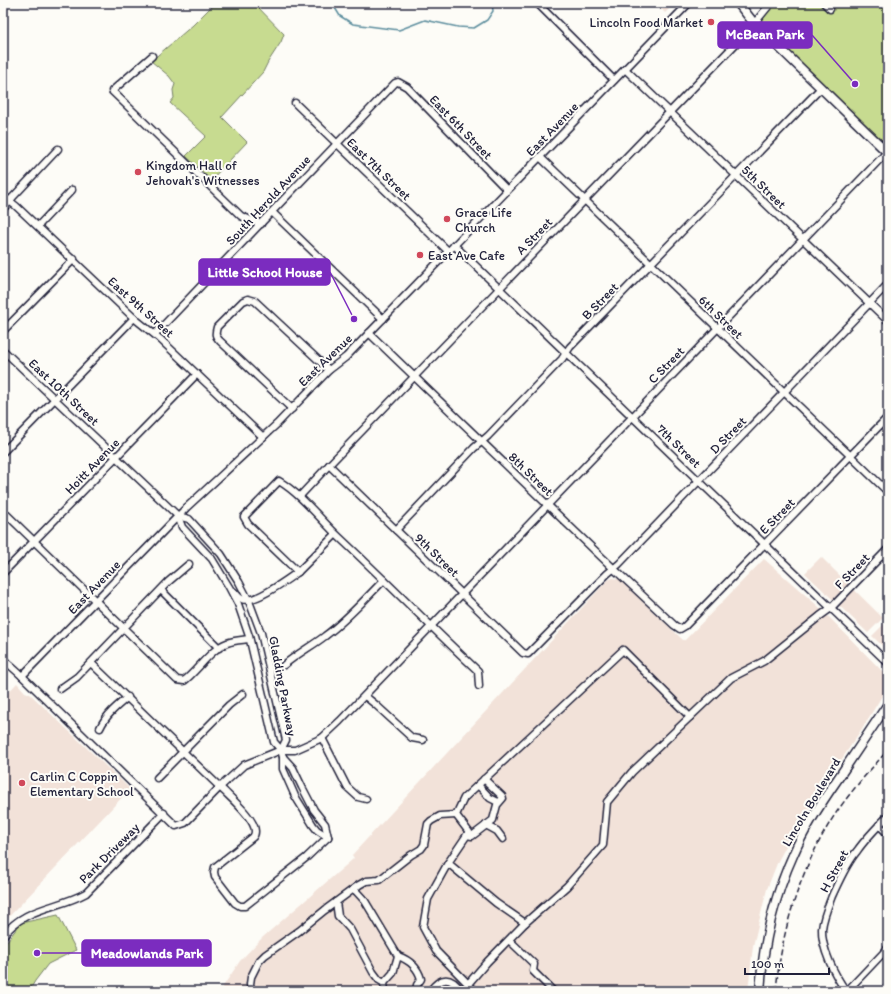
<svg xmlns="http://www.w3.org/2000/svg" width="891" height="994" font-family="Itim,sans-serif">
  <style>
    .built { fill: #f2e2d9 }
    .green { fill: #c7db90; stroke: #747e66 }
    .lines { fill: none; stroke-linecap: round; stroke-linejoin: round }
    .stream { stroke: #5d8e9e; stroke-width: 1.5 }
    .minor-casing { stroke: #22223b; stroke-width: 9 }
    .major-casing { stroke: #22223b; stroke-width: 11 }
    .minor { stroke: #fdfcf7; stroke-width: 6 }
    .major { stroke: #fdfcf7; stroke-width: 8 }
    .rail { stroke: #22223b; stroke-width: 1.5; stroke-dasharray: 6 3; stroke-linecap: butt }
    .poi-dot { fill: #d1495b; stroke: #fdfcf7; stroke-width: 1.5 }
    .labels { text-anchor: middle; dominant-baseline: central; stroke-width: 4; stroke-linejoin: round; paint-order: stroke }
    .poi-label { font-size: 13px; fill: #22223b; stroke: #fdfcf7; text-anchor: start }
    .street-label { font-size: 13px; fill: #22223b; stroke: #fdfcf7 }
    .leader { fill: none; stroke: #7b2cbf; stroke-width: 1.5 }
    .callout-dot { fill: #7b2cbf; stroke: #fdfcf7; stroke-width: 1.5 }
    .callout { fill: #7b2cbf; stroke: #7b2cbf; stroke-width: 1.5 }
    .callout-label { font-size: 14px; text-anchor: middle; font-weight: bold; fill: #fff }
  </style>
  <rect width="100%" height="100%" fill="#fdfcf7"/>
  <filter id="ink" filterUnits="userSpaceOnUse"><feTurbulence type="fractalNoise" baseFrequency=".025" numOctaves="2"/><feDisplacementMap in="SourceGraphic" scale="8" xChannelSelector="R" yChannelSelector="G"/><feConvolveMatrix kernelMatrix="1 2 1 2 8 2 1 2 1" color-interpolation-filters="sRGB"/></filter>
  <g filter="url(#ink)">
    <g class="built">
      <polygon points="656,3 675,3 665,13"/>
      <polygon points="821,557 883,618 868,633 805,573"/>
      <polygon points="764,559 819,607 888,677 888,686 865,724 793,833 778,861 767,889 753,946 748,991 222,991 222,988 240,961 263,937 352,860 354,858 352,855 608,580 613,578 619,579 683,640 685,640"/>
      <polygon points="888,620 888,651 872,636"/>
      <polygon points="17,683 25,692 30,694 130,789 3,923 3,698"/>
      <polygon points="825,985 832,991 801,991 801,988"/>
    </g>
    <g class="green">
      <polygon points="215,3 254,3 284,34 281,42 268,62 263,72 222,117 247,142 211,180 186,156 206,136 170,103 174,98 173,90 175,84 169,76 151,61 193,25"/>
      <polygon points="771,3 888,3 888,148 756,20"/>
      <polygon points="58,915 76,950 48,964 35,981 29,991 3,991 3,966 6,962 3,956 3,946 21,923"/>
    </g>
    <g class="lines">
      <polyline class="stream" points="332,3 340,16 353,24 399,30 425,20 458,27 474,28 487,20 493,11 492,3"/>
      <g class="minor-casing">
        <g id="minor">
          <polyline points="537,3 614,80"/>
          <polyline points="824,3 830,9"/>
          <polyline points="152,56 112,91 241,216 261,224"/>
          <polyline points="625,69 888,321"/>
          <polyline points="295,103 448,251"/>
          <polyline points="540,157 888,492"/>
          <polyline points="3,196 16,206 134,318 160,339 263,437"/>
          <polyline points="3,209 13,197 58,149"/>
          <polyline points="272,212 383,319"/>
          <polyline points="38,226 72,190"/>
          <polyline points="454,245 888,663"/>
          <polyline points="3,331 74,259"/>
          <polyline points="369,333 613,568 674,625 680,629 685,626 888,417"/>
          <polyline points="155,334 395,83 398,82 407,87 507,190"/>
          <polyline points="3,350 178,516 189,519 221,554 239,582 249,601 261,633 286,740 281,750"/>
          <path d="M292 409 220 341C215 336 215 334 217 327L243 301 248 299 255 301 329 370"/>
          <polyline points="3,452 134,318"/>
          <polyline points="329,465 523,653 528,654 607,574 619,564 888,284"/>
          <polyline points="300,496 329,465 749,30 771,3"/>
          <path d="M3 511 177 680 184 681C197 671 212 648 227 643 234 640 242 640 249 639"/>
          <polyline points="178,516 182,527 212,559 229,587 238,604 249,636 274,742 281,750 283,757 293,768 302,787 314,810 325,824 328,837"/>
          <polyline points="396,530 474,448 488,436 562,359 570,347 821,88"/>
          <path d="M336 534 298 572 248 524 244 517 279 481C302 495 319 518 339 537 386 581 431 627 478 671L479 686"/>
          <polyline points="3,573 197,374"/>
          <polyline points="161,590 219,648"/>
          <path d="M233 591C236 593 239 598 242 599 253 605 288 579 298 572"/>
          <polyline points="3,659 22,676 176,826 185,823 220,787 244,765 281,750 295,750 322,738 340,721 887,152"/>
          <path d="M91 663 224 791C232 799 255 819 255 831 255 833 254 836 253 837L215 867 214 872 215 877 235 903 240 906H245L307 857 328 837"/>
          <path d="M284 665C297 654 312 646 325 636 347 620 365 599 384 580"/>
          <polyline points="22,676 187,507 277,424 329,370 346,357 689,3"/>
          <polyline points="60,689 77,677 168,582 189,564"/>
          <polyline points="365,696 376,705 412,738 423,740"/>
          <path d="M100 728C106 715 117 706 128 697"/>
          <polyline points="322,738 347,787 358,797 366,799"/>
          <polyline points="283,757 283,769 295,796 313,825 317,830 328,837"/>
          <polyline points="157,778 229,705 243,694"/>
          <polyline points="478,785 490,798 498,802"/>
          <polyline points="486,825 497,831 503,839"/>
          <polyline points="879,825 888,834"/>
          <polyline points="467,835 472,836 493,820 497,805 503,798 502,796 484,779"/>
          <polyline points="448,863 496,903 525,923 567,886 603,845 607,802 632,772 731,678 764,661 820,616 831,608 888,549"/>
          <polyline points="354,889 365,901 398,956"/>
          <polyline points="336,902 338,916 350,929 373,972 379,980 384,983"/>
          <path d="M3 936C24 907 57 909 86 893L164 813"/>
          <polyline points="509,940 534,964 533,971 553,991"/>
          <polyline points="468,984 487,962 525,923"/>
          <polyline points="251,991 250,984 251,977 259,961 265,955 299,931 325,910 359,885 366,881 379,880 411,855 421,849 424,845 428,824 431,821 440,816 456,815"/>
          <path d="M385 991 384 983 393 973 398 956C409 960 418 968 421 979L417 985 416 991"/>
          <path d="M430 991C441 976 451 976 461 991"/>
          <polyline points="475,991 436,951 423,927 428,899 448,863 469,832 456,815 464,798 623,650 690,717"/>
          <path d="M846 991C835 976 821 948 822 929 823 918 828 906 832 896 839 881 846 864 857 851 866 838 877 827 888 816"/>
          <polyline points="847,991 888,948"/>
        </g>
      </g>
      <g class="major-casing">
        <g id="major">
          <polyline points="738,3 753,22 888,153"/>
          <path d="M760 991C763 943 774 897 794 853 805 827 821 803 837 780 854 755 871 729 888 704"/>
        </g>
      </g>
      <use href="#minor" class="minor"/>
      <use href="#major" class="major"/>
      <path class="rail" d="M776 991C781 931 801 867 834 816 850 792 869 771 888 750"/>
    </g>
  </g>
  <g class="poi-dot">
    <circle cx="711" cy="22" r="4"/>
    <circle cx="138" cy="172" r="4"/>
    <circle cx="447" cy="219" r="4"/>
    <circle cx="420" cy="255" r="4"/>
    <circle cx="22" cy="783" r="4"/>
  </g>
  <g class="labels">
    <g class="poi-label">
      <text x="703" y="22" text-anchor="end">Lincoln Food Market</text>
      <text x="146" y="165">Kingdom Hall of<tspan x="146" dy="15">Jehovah's Witnesses</tspan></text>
      <text x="455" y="212">Grace Life<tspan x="455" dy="15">Church</tspan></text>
      <text x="428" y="255">East Ave Cafe</text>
      <text x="30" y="776">Carlin C Coppin<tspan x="30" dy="15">Elementary School</tspan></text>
    </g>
    <g class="street-label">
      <text transform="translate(461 127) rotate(46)">East 6th Street</text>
      <text transform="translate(552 129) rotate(-46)">East Avenue</text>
      <text transform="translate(379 169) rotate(44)">East 7th Street</text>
      <text transform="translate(764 187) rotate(44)">5th Street</text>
      <text transform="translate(268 200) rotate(-47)">South Herold Avenue</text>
      <text transform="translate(534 236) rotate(-46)">A Street</text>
      <text transform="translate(600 301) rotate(-46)">B Street</text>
      <text transform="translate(141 307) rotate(42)">East 9th Street</text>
      <text transform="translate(721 317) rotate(44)">6th Street</text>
      <text transform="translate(325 360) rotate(-44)">East Avenue</text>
      <text transform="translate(666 365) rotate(-46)">C Street</text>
      <text transform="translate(64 392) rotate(43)">East 10th Street</text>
      <text transform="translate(728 435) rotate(-46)">D Street</text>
      <text transform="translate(679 446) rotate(44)">7th Street</text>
      <text transform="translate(92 466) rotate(-46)">Hoitt Avenue</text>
      <text transform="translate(531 474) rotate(44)">8th Street</text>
      <text transform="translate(777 516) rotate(-46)">E Street</text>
      <text transform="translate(437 555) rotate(44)">9th Street</text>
      <text transform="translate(852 571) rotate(-46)">F Street</text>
      <text transform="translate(94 587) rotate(-46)">East Avenue</text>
      <text transform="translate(283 686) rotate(79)">Gladding Parkway</text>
      <text transform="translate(811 802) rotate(-59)">Lincoln Boulevard</text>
      <text transform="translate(109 853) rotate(-45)">Park Driveway</text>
      <text transform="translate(834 871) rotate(-62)">H Street</text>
    </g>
  </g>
  <path class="leader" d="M855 84L812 35M354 319L330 272M37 953L82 953"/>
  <g class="callout-dot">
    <circle cx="855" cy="84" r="4"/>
    <circle cx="354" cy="319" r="4"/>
    <circle cx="37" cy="953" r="4"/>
  </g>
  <g class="callout">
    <rect x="718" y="22" width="94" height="26" rx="4"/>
    <rect x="199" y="259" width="131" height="26" rx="4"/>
    <rect x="82" y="940" width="129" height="26" rx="4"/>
  </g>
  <g class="callout-label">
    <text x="765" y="39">McBean Park</text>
    <text x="265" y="277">Little School House</text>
    <text x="147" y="958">Meadowlands Park</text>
  </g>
  <rect width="891" height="994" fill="none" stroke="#fdfcf7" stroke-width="16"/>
  <rect x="8" y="8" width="875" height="978" fill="none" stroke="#22223b" stroke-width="1.5" filter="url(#ink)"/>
  <path d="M745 968v6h84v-6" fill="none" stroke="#22223b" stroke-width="2"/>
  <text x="751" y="968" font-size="12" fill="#22223b" stroke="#fdfcf7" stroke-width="3" paint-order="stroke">100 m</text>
</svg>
